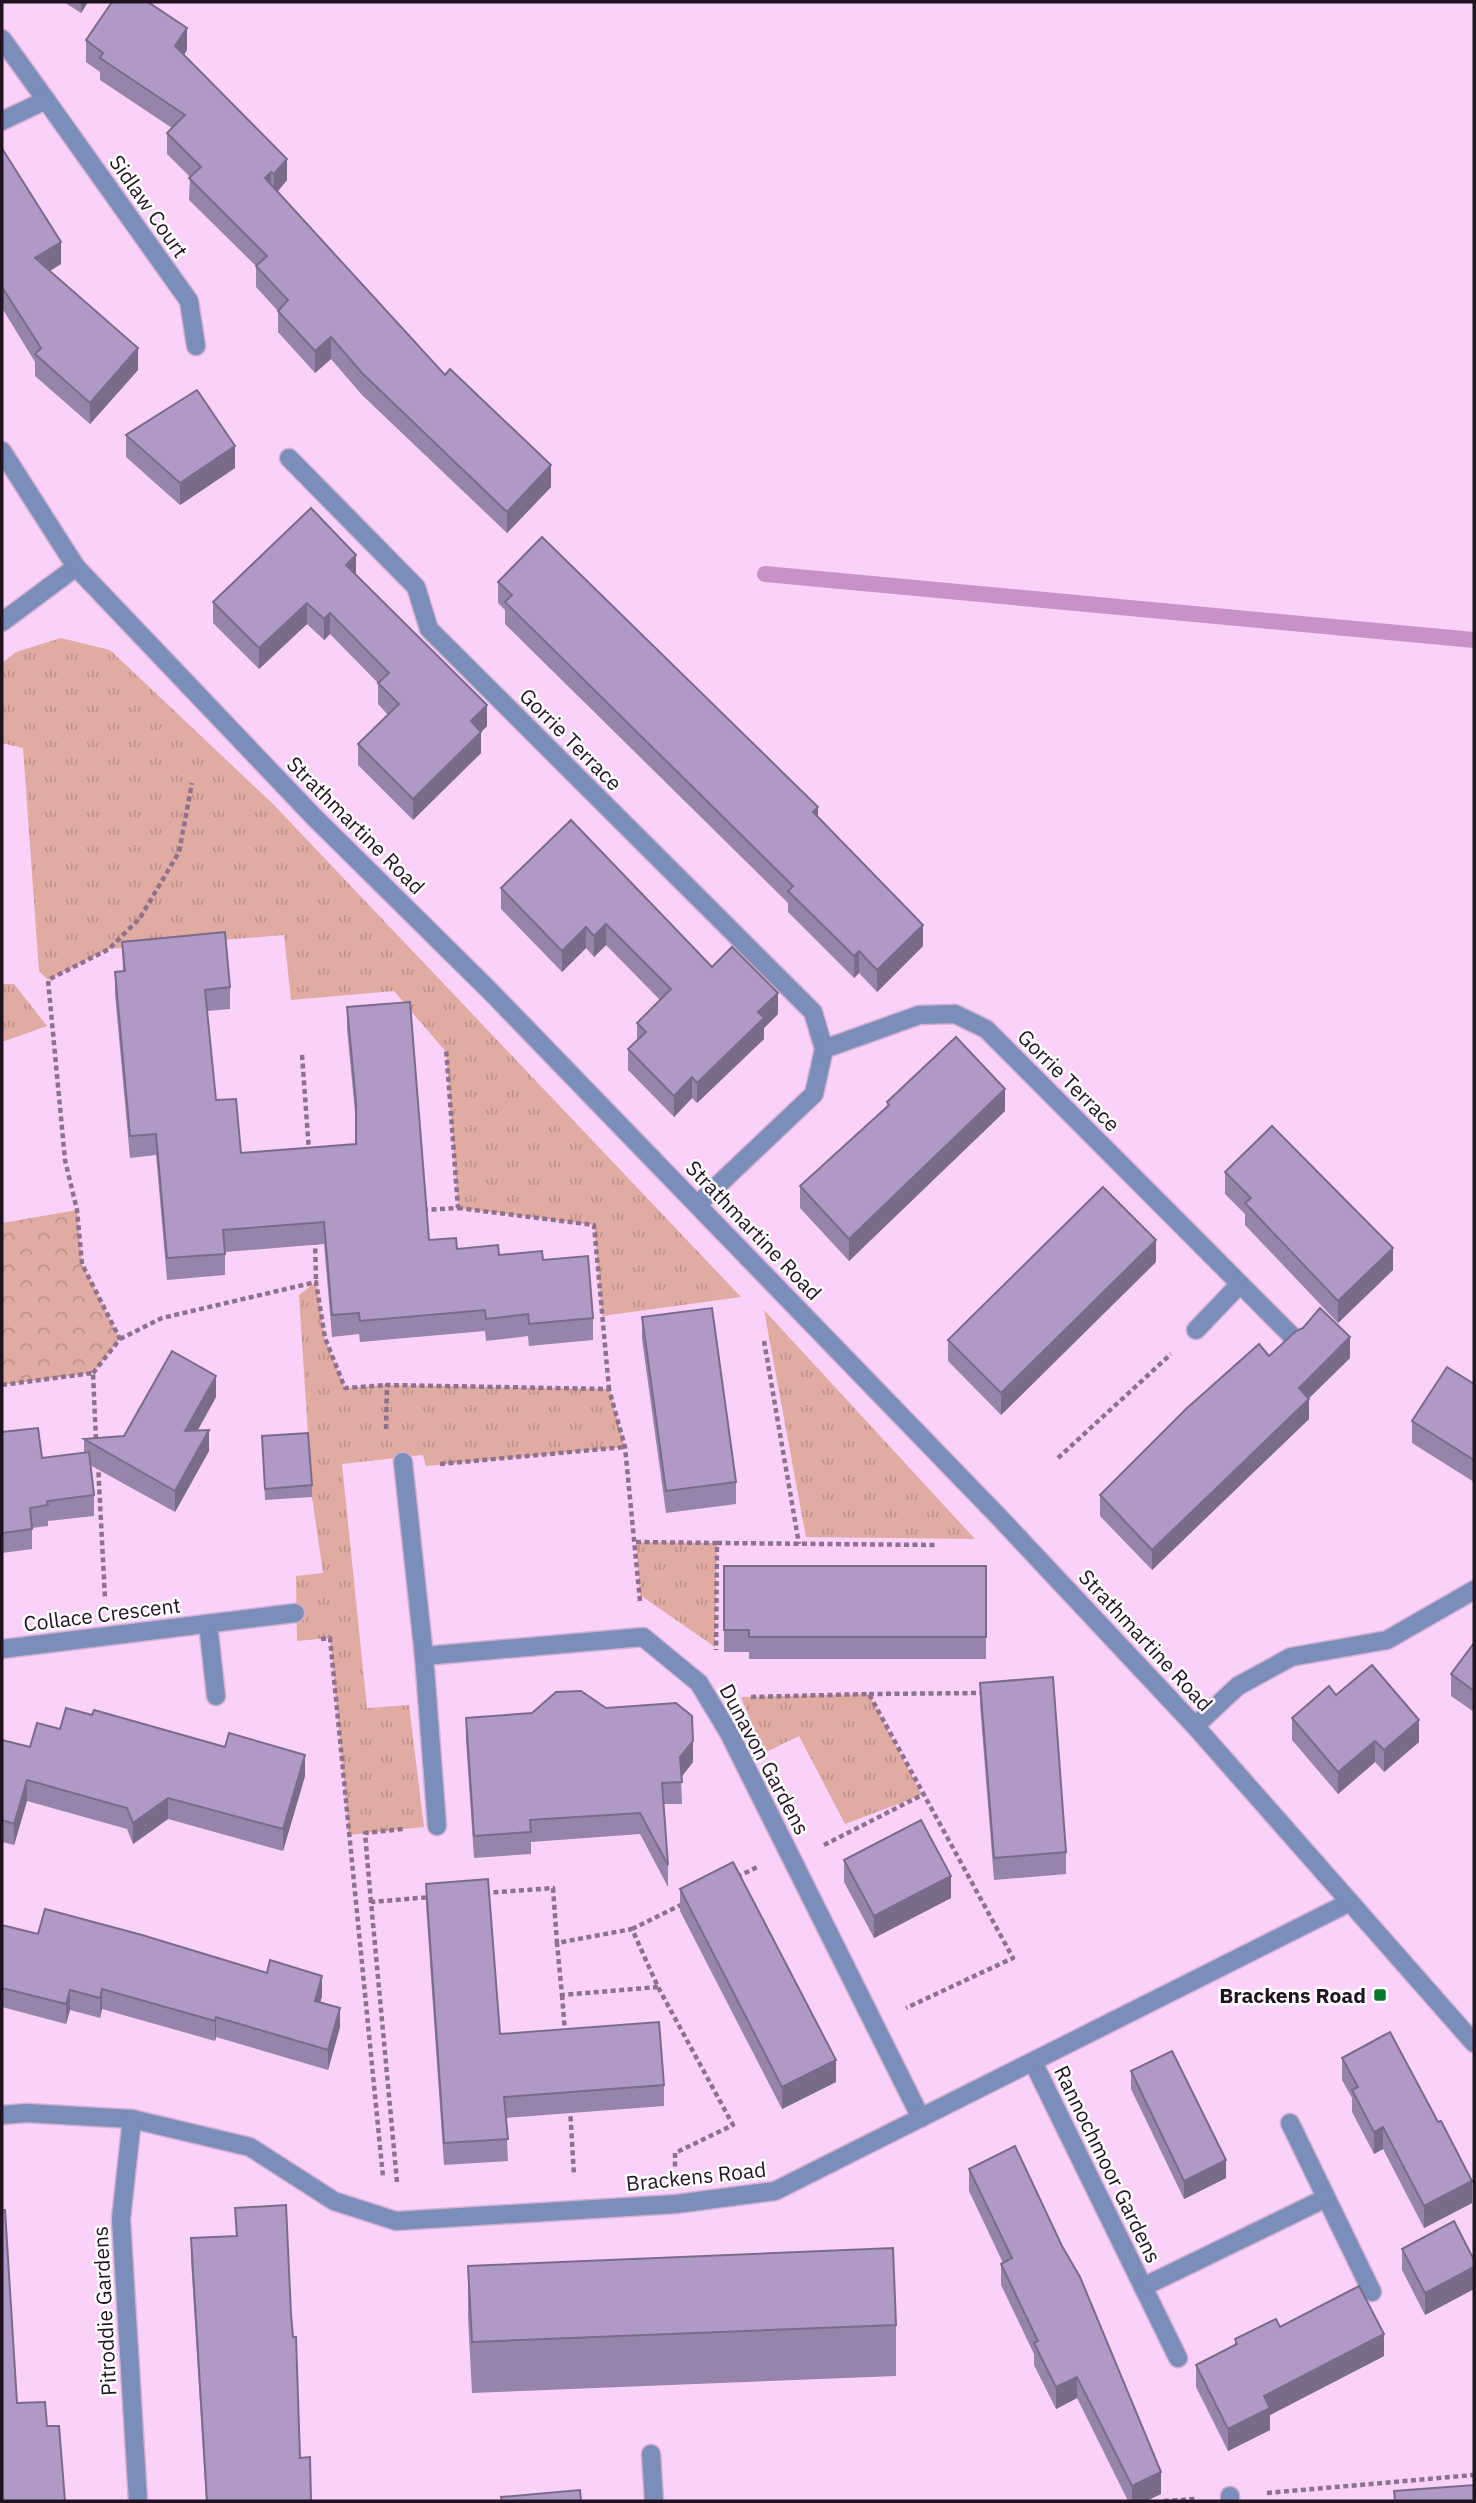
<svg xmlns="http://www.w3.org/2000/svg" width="1476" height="2503" font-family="'IBM Plex Sans',sans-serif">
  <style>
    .grass { fill: url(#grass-tufts) }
    .park { fill: url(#park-crowns) }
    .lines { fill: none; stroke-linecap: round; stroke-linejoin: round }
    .stream { stroke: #c892c7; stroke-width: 16 }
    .minor-casing { stroke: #d3afd2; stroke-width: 21 }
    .tertiary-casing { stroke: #d3afd2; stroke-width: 21 }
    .path { stroke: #8e728d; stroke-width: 4.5; stroke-dasharray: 5 3.5; stroke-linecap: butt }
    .minor { stroke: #7b8db9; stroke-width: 18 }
    .tertiary { stroke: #7b8db9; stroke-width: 18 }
    .wall { fill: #9784ab }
    .shaded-wall { fill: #7b6b8b }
    .building { fill: #b099c7; stroke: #7b6b8b; stroke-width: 2 }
    .poi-dot { fill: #09782d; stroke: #fff; stroke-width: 2.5 }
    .labels { text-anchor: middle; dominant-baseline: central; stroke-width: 5; stroke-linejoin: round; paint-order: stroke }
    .street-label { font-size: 21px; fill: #211221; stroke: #fff }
    .poi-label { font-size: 21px; font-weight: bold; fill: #211221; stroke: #fff; text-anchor: end }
  </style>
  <defs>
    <pattern id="grass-tufts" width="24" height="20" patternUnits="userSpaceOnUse" patternTransform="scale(1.75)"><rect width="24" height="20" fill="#e0aba3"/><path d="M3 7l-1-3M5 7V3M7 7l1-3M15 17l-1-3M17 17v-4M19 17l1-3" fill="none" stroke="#c0928c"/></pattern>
    <pattern id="park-crowns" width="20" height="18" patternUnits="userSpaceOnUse" patternTransform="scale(1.75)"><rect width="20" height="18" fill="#e0aba3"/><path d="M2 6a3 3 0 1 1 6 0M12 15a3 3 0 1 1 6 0" fill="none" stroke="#c0928c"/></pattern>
  </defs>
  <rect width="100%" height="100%" fill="#fad1f9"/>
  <g class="grass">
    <polygon points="61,638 110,650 274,805 741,1297 602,1316 594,1225 458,1208 446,1052 394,991 291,1000 284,935 109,949 48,980 39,971 23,748 2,743 2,663 16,652"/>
    <polygon points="2,984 14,984 47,1026 2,1042"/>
    <polygon points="316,1282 325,1338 345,1388 387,1385 609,1389 625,1447 426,1466 423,1455 342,1464 367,1708 409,1705 424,1827 349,1835 330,1638 297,1641 296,1576 323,1573 312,1497 299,1295"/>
    <polygon points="764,1310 975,1539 806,1537"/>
    <polygon points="636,1542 717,1543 715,1647 640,1595"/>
    <polygon points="869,1694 922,1795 845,1824 799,1736 764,1753 741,1697"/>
  </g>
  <polygon class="park" points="77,1210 82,1264 120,1339 93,1373 2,1385 2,1223"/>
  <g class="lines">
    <polyline class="stream" points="765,574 1474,640"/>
    <g class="minor-casing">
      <g id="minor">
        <polyline points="2,39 46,100"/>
        <polyline points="2,121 46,100 189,301 196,346"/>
        <polyline points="289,458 416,587 429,629 813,1012 824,1049 814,1094 698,1204"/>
        <polyline points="2,622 76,567"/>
        <polyline points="824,1049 919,1015 955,1014 986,1029 1296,1340"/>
        <polyline points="1196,1330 1239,1285"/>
        <polyline points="403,1462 424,1656 437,1826"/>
        <polyline points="208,1624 216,1696"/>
        <polyline points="2,1649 295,1613"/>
        <polyline points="424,1656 643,1637 699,1683 729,1733 921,2118"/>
        <polyline points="1195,1726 1238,1686 1291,1657 1387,1640 1474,1590"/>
        <polyline points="1033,2062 1178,2358"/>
        <polyline points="2,2115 26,2113 132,2119 250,2147 334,2201 396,2221 676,2204 775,2191 1350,1902"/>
        <polyline points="132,2119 121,2219 138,2501"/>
        <polyline points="1290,2123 1372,2292"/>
        <polyline points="1143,2287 1326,2198"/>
        <polyline points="651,2454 654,2501"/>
        <polyline points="1230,2496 1230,2501"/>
      </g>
    </g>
    <g class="tertiary-casing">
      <polyline id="tertiary" points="2,451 76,567 314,817 491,992 999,1517 1195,1726 1474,2043"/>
    </g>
    <g class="path">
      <polyline points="302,1055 309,1151"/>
      <polyline points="458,1208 594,1225 609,1389"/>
      <polyline points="423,1210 458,1208 446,1048"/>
      <polyline points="315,1240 316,1282"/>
      <polyline points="120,1339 162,1318 316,1282 325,1338 345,1388 387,1385"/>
      <polyline points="764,1341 799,1544"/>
      <polyline points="93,1373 120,1339 82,1264 77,1210 65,1160 48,980 109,949 140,918 179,852 192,783"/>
      <polyline points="2,1385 93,1373 96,1441"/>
      <polyline points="386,1429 387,1385 609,1389 625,1447 640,1601"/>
      <polyline points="1058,1458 1171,1354"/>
      <polyline points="98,1464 105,1598"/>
      <polyline points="440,1464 625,1447"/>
      <polyline points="636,1542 717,1543 716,1650"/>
      <polyline points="717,1543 936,1545"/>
      <polyline points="321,1639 330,1638 383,2177"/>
      <polyline points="869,1694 985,1693"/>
      <polyline points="751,1697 869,1694 1013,1958 906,2008"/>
      <polyline points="824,1845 922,1795"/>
      <polyline points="737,1877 757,1867"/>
      <polyline points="485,1893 553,1888 557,1943"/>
      <polyline points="371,1902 365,1833 403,1829"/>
      <polyline points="632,1929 685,1903"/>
      <polyline points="658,1987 562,1995 557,1943 632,1929 658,1987 733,2125 675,2153 675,2168"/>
      <polyline points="562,1995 565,2032"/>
      <polyline points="570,2108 574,2176"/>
      <polyline points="397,2182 371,1902 431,1897"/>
      <polyline points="1267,2493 1474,2475"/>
      <polyline points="1164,2501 1195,2499"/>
    </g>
    <use href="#minor" class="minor"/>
    <use href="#tertiary" class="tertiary"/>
  </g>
  <g class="wall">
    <polygon points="64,2 88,2 81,13"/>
    <polygon points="86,40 187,50 184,55 287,180 277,192 445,375 551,487 507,533 362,395 331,359 315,373 278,332 278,311 256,287 256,266 189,200 190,177 167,154 167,133 172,128 100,80 100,72 86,62"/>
    <polygon points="2,151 61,264 50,271 138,370 90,424 35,376 35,362 2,308"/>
    <polygon points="126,435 235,468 180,505 126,457"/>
    <polygon points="356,575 487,726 481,732 481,753 413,820 358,765 358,744 388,715 378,704 378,683 330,634 324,640 307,624 259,669 213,623 213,602"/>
    <polygon points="498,582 818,817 923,946 877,992 859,973 854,978 788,912 788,903 505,624 505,610 498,603"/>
    <polygon points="571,820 712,967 778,1014 764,1028 764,1039 697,1103 692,1098 674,1117 628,1070 628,1049 637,1041 637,1023 660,1000 606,945 594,957 586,948 562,972 501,909 501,888"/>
    <polygon points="122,942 230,987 230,1009 207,1011 216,1100 241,1153 356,1144 356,1123 347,1029 347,1007 429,1240 457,1249 543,1260 593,1318 593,1340 529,1346 528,1336 486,1341 485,1331 360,1342 359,1334 332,1337 324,1244 225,1252 225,1275 167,1280 156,1155 130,1158 115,994 115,972 123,972"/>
    <polygon points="887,1102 1005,1111 849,1261 800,1208 800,1186 887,1107"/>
    <polygon points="1225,1172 1393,1270 1338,1323 1245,1225 1245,1214 1225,1194"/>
    <polygon points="1156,1262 1001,1415 948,1361 948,1340"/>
    <polygon points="642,1317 736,1482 736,1504 666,1513 642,1339"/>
    <polygon points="1269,1356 1350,1358 1309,1398 1309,1419 1152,1570 1100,1516 1100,1495"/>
    <polygon points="1474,1384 1474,1482 1412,1443 1412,1421"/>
    <polygon points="216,1397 198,1430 209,1451 175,1512 90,1465 94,1495 94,1516 48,1521 48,1526 32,1528 32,1549 2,1553 2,1432 42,1458 84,1453 84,1439 124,1436"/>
    <polygon points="262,1436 312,1485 312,1497 265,1500"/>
    <polygon points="724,1566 986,1566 986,1659 749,1659 749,1652 724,1652"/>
    <polygon points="1474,1643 1474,1712 1451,1696 1451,1674"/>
    <polygon points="980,1683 1066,1852 1066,1874 994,1880 980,1705"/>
    <polygon points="1336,1695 1419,1742 1384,1772 1375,1762 1338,1794 1292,1740 1292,1718"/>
    <polygon points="606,1708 693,1762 681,1777 682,1804 663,1804 668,1865 668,1887 640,1834 531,1842 531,1854 474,1858 466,1740 466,1718"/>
    <polygon points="60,1729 305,1776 283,1851 168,1819 133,1844 127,1829 27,1801 14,1845 2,1842 2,1740 30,1747"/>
    <polygon points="844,1860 951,1898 874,1938 844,1882"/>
    <polygon points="426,1884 500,2034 664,2085 664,2106 506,2118 508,2161 444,2165 426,1905"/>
    <polygon points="680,1889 836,2082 782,2109 680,1911"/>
    <polygon points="2,1925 38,1934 322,1996 320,2003 340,2027 328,2070 216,2037 215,2041 102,2009 100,2018 70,2010 66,2024 2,2007"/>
    <polygon points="1342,2058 1472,2203 1424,2228 1383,2149 1374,2154 1352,2112 1352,2098 1342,2080"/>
    <polygon points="1131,2071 1226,2178 1184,2199 1131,2089"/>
    <polygon points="969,2169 1161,2494 1146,2501 1128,2501 1077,2398 1056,2409 1034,2365 1034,2354 1001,2285 1001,2264 1003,2263 969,2191"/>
    <polygon points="235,2208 291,2314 300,2458 311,2501 206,2501 191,2259 191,2238 236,2236"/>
    <polygon points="1402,2249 1474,2267 1474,2289 1425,2315 1402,2270"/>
    <polygon points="468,2266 896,2325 896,2376 472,2393 468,2317"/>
    <polygon points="1280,2327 1384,2356 1270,2415 1270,2430 1228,2451 1196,2387 1196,2365 1235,2346 1235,2339"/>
  </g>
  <g class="shaded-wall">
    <polygon points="81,2 88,2 81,13"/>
    <polygon points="187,28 187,50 175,68 175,46"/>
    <polygon points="287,159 287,180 274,196 274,174"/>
    <polygon points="271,172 271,194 265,178"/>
    <polygon points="61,242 61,264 35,280 35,258"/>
    <polygon points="331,337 331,359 315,373 315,351"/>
    <polygon points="138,348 138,370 90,424 90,403"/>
    <polygon points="235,446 235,468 180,505 180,483"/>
    <polygon points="551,465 551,487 507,533 507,512"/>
    <polygon points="356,555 356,576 346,565"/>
    <polygon points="307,603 307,624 259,669 259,648"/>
    <polygon points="330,613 330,634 324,640 324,619"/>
    <polygon points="487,705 487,726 471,742 471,721"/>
    <polygon points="481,732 481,753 413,820 413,799"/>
    <polygon points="818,807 818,829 813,812"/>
    <polygon points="606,924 606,945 594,957 594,936"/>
    <polygon points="923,925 923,946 877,992 877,970"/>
    <polygon points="586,927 586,948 562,972 562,951"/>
    <polygon points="859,951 859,973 854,978 854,956"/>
    <polygon points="778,993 778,1014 764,1028 764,1039 697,1103 697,1083 758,1012"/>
    <polygon points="692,1077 692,1098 674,1117 674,1096"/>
    <polygon points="1005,1089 1005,1111 849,1261 849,1239"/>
    <polygon points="1156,1240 1156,1262 1001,1415 1001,1393"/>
    <polygon points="1393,1248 1393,1270 1338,1323 1338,1301"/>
    <polygon points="1350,1337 1350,1358 1299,1408 1299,1388"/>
    <polygon points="216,1376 216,1397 185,1453 185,1431"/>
    <polygon points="1309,1399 1309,1419 1152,1570 1152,1550"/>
    <polygon points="209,1430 209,1451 175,1512 175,1491"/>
    <polygon points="1419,1720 1419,1742 1384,1772 1384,1750"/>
    <polygon points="693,1741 693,1762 680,1779 680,1757"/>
    <polygon points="1375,1741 1375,1762 1338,1794 1338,1772"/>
    <polygon points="305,1755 305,1776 283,1851 283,1829"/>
    <polygon points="27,1780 27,1801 14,1845 14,1824"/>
    <polygon points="168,1798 168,1819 133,1844 133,1823"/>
    <polygon points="951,1876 951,1898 874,1938 874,1916"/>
    <polygon points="322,1976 322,1996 315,2021 315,2001"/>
    <polygon points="102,1989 102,2009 100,2018 100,1998"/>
    <polygon points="70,1990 70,2010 66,2024 66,2004"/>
    <polygon points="340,2008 340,2027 328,2070 328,2050"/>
    <polygon points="216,2017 216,2037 215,2041 215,2021"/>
    <polygon points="836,2060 836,2082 782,2109 782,2087"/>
    <polygon points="1383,2127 1383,2149 1374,2154 1374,2132"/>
    <polygon points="1226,2160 1226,2178 1184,2199 1184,2181"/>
    <polygon points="1472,2181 1472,2203 1424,2228 1424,2206"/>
    <polygon points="1474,2267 1474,2289 1425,2315 1425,2293"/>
    <polygon points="1384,2334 1384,2356 1270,2415 1270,2430 1228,2451 1228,2429 1264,2396"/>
    <polygon points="1077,2377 1077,2398 1056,2409 1056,2387"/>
    <polygon points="1161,2472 1161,2494 1146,2501 1132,2501 1132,2486"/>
  </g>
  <g class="building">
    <polygon points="112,2 148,2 187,28 175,46 287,159 274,174 271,172 265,178 445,375 450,369 551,465 507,512 362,373 331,337 315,351 278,311 288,300 256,266 267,256 189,178 201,167 167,133 185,115 100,58 103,53 86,40"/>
    <polygon points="3,150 61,242 35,258 138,348 90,403 35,354 41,348 2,287 2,151"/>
    <polygon points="197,390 235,446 180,483 126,435"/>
    <polygon points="311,508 356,555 346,565 487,705 471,721 481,732 413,799 358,744 399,704 378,683 389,673 330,613 324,619 307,603 259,648 213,602"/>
    <polygon points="542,537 818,807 813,812 923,925 877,970 859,951 854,956 788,891 793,886 505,602 512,595 498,582"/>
    <polygon points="571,820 712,967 732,947 778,993 758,1012 764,1018 697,1083 692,1077 674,1096 628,1049 646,1032 637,1023 671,989 606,924 594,936 586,927 562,951 501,888"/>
    <polygon points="225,932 230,987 205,990 216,1100 236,1099 241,1153 356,1144 356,1102 347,1007 410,1002 429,1240 456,1238 457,1249 498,1245 499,1255 542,1251 543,1260 588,1256 593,1318 529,1324 528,1314 486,1319 485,1310 360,1321 359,1313 332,1315 324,1222 223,1230 225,1254 167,1258 156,1134 130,1136 115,972 125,971 122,942"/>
    <polygon points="956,1037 1005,1089 849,1239 800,1186 889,1105 887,1102"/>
    <polygon points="1272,1126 1393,1248 1338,1301 1245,1203 1251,1198 1225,1172"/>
    <polygon points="1103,1187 1156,1240 1001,1393 948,1340"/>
    <polygon points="712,1308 736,1482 666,1491 642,1317"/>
    <polygon points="1320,1308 1350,1337 1299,1388 1309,1399 1152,1550 1100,1495 1186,1409 1259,1344 1269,1356 1296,1331 1303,1328"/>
    <polygon points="172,1351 216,1376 185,1431 209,1430 175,1491 84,1439 124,1436"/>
    <polygon points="1447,1367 1474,1384 1474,1460 1412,1421"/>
    <polygon points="38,1428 42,1458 89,1452 94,1495 47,1501 48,1505 30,1508 32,1529 2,1533 2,1432"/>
    <polygon points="308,1433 312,1485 265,1489 262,1436"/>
    <polygon points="724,1566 986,1566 986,1637 749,1637 749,1630 724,1630"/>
    <polygon points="1474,1643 1474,1691 1451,1674"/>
    <polygon points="1372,1665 1419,1720 1384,1750 1375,1741 1338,1772 1292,1718 1329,1686 1336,1695"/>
    <polygon points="1053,1677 1066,1852 994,1858 980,1683"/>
    <polygon points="581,1691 606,1708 676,1703 692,1716 693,1741 680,1757 682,1782 662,1783 668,1865 640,1813 530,1820 531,1832 474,1836 466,1718 532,1713 556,1692"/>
    <polygon points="66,1708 92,1715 94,1710 225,1747 229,1733 305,1755 283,1829 168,1798 133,1823 127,1808 27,1780 14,1824 2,1820 2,1740 30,1747 37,1723 60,1729"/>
    <polygon points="921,1820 951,1876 874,1916 844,1860"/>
    <polygon points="733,1862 836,2060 782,2087 680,1889"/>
    <polygon points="488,1879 500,2034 659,2022 664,2085 504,2097 508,2139 444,2143 426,1884"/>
    <polygon points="45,1909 142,1935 267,1973 270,1960 322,1976 315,2001 340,2008 328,2050 216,2017 215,2021 102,1989 100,1998 70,1990 66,2004 2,1988 2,1925 38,1934"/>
    <polygon points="1390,2032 1438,2122 1441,2121 1472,2181 1424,2206 1383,2127 1374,2132 1352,2090 1358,2087 1342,2058"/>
    <polygon points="1172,2051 1226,2160 1184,2181 1131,2071"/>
    <polygon points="1015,2146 1062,2246 1080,2277 1161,2472 1132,2486 1077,2377 1056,2387 1034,2343 1038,2341 1001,2264 1012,2258 969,2169"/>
    <polygon points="286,2205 291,2314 293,2337 296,2337 300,2458 310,2457 311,2501 207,2501 191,2238 237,2236 235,2208"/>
    <polygon points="2,2210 5,2210 17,2403 45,2402 47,2426 59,2426 65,2501 2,2501"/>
    <polygon points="1454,2221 1474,2260 1474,2267 1425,2293 1402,2249"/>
    <polygon points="893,2248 896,2325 472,2342 468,2266"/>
    <polygon points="1359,2286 1384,2334 1264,2396 1270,2408 1228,2429 1196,2365 1237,2344 1235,2339 1276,2319 1280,2327"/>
    <polygon points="1474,2485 1474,2501 1395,2501 1394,2491"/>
    <polygon points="580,2490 581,2501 502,2501 501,2497"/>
  </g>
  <rect class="poi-dot" x="1373" y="1988" width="14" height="14" rx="3.5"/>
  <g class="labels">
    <g class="street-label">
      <text transform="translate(149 206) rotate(55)">Sidlaw Court</text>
      <text transform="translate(571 739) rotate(45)">Gorrie Terrace</text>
      <text transform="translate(356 825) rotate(45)">Strathmartine Road</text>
      <text transform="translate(1069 1080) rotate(45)">Gorrie Terrace</text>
      <text transform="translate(754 1230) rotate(46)">Strathmartine Road</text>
      <text transform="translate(102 1614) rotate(-7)">Collace Crescent</text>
      <text transform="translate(1146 1640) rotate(47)">Strathmartine Road</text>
      <text transform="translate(765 1759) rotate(62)">Dunavon Gardens</text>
      <text transform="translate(1108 2164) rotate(64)">Rannochmoor Gardens</text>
      <text transform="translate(696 2176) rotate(-6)">Brackens Road</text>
      <text transform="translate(104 2311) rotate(-93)">Pitroddie Gardens</text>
    </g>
    <g class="poi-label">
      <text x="1366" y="1995">Brackens Road</text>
    </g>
  </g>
  <rect width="1476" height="2503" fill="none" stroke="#211221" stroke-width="7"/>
</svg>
